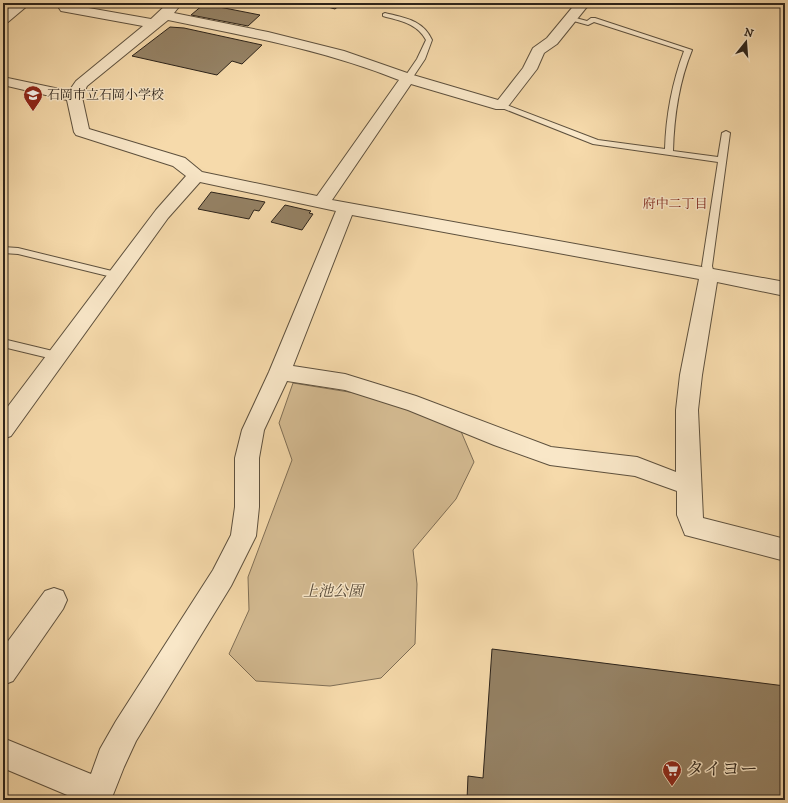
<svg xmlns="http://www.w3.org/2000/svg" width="788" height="803" font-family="'IM FELL DW Pica','Noto Serif JP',serif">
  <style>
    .green { fill: #d4bb92; stroke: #806f56 }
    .building { fill: #958265; stroke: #2c231a }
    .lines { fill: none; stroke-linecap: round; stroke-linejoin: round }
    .service-casing { stroke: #5e513e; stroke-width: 2 }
    .minor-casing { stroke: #5e513e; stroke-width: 2 }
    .service { fill: #f9e7c8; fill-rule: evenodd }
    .minor { fill: #f9e7c8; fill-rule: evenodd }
    .labels { text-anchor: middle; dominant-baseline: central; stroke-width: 3; stroke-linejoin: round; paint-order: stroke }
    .far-poi-label { font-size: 13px; fill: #2c231a; stroke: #f9e7c8; text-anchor: start }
    .far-neighbourhood-label { font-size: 13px; fill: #7a1f14; stroke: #f9e7c8 }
    .park-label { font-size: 15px; font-style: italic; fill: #564938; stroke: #f9e7c8 }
    .near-poi-label { font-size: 18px; fill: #2c231a; stroke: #f9e7c8; text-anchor: start }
  </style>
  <rect width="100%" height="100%" fill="#f6daab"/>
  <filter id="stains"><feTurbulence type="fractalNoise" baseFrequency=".005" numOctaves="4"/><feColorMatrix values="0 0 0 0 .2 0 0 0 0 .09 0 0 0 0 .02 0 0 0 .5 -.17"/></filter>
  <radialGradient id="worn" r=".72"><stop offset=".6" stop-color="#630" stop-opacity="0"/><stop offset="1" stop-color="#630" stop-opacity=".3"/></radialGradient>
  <polygon class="green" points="293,383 355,393 386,401 460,429 474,462 456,499 413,550 417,584 415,644 381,678 330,686 256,681 229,654 249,610 248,577 292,460 279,423"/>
  <g class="building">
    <polygon points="314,3 349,3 344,7 340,5 335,9"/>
    <polygon points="204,4 260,15 248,26 191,15"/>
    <polygon points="170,27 184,28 262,45 242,64 232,61 217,75 132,56"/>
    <polygon points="211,192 265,202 259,211 254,210 249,219 198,209"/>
    <polygon points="285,205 311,211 309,213 313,214 302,230 271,222"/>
    <polygon points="492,649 785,686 785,800 467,800 468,776 483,778"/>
  </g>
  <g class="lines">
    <g class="service-casing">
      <g id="service">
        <polygon points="395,3 402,3 398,6"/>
        <path d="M385 13C405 18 423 20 432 40L425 59 411 80 404 78 417 59 426 40C417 23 400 21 383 16V14Z"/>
        <path d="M572 17 587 21 591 18H595L692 50C679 82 674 116 673 151L718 157 722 133 726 131 730 133 712 266 714 274 712 276H706L702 266 718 162 593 144 497 106 504 104 598 140 665 149C666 116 672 83 684 51L594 22 588 25 570 20V18Z"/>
        <polygon points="3,247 18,248 116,272 121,275 116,278 18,254 3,253"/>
        <polygon points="3,339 57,352 62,356 57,360 3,347"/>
      </g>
    </g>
    <g class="minor-casing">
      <g id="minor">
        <polygon points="3,3 24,3 27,6 8,22 3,23 3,13 9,8 3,7"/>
        <path d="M168 3H182L174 13 268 32 344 51 413 75 498 100 523 68 533 48 547 38 576 3H590L557 44 544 53 537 69 506 109H496L411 84 332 200 785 282V296L717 282 702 375 698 410 703 518 785 539V561L685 535 677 515V491L635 476 550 465 494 445 408 410 345 390 287 381 264 430 259 458V507L256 536 231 586 136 741 124 767 111 800H79L3 768V738L91 774 100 749 116 721 213 570 231 535 235 507V458L242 430 269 372 336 211 200 182 168 218 11 436 3 439V413L156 210 186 176 173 166 76 135 74 132 67 100 3 85V77L69 91 76 81 143 26 61 11 59 8 61 5 66 4 151 19ZM168 20C246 36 325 50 399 80L317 196 202 172 185 158 89 129 82 97 87 86ZM352 215 699 279 680 375 676 410V472L637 457 551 447 416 396 345 374 293 366Z"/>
        <polygon points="54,588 63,591 67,600 63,609 13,681 3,685 3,648 45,591"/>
      </g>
    </g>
    <use href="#service" class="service"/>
    <use href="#minor" class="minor"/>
  </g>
  <defs>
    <g id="school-pin" transform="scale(1)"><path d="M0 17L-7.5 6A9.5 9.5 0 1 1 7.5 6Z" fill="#8f2418" stroke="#f9e7c8"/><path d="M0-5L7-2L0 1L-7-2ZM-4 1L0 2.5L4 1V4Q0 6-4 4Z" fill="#fff"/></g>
    <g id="supermarket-pin" transform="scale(1)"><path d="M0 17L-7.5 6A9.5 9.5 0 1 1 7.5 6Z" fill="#8f2418" stroke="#f9e7c8"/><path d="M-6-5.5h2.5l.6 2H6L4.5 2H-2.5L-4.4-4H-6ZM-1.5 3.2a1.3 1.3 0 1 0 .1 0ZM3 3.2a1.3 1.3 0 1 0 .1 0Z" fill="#fff"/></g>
  </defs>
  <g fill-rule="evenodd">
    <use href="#school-pin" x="33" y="95"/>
    <use href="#supermarket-pin" x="672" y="770"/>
  </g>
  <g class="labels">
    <g class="far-poi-label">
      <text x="47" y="95">石岡市立石岡小学校</text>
    </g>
    <g class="far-neighbourhood-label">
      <text x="675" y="204">府中二丁目</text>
    </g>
    <g class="park-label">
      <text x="333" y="591">上池公園</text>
    </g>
    <g class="near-poi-label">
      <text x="686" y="770">タイヨー</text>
    </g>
  </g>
  <rect width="788" height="803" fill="none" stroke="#f6daab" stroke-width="16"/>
  <rect x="4" y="4" width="780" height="795" fill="none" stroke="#2c231a" stroke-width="2"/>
  <rect x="8" y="8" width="772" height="787" fill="none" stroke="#2c231a"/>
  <g transform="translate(746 42) rotate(17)" stroke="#f9e7c8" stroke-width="3" paint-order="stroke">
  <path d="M0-3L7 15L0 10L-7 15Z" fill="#2c231a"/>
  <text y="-6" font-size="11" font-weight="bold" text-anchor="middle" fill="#2c231a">N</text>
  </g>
  <rect width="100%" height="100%" filter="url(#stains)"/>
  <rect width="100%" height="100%" fill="url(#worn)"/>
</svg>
